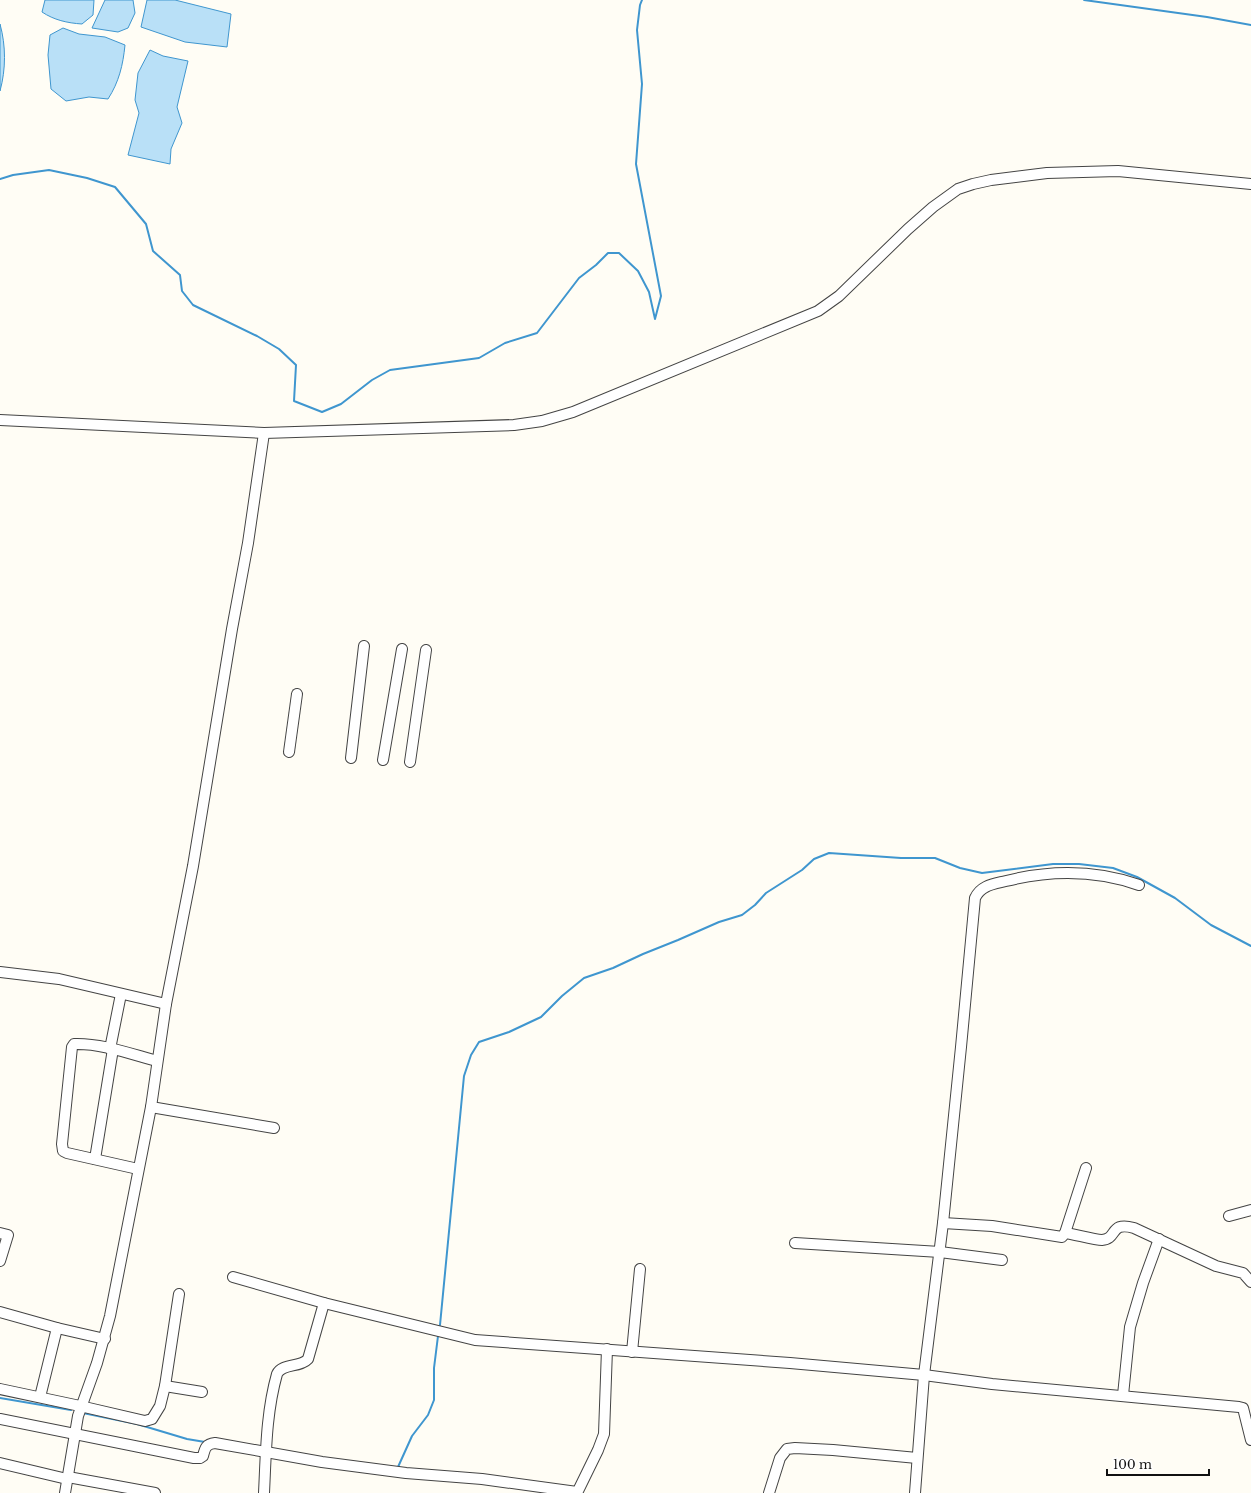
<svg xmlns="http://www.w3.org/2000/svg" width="1251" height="1493" font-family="'Libre Baskerville',serif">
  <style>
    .water { fill: #b9e0f7; stroke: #3f96cf }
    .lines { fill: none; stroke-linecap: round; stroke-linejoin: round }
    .stream { stroke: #3f96cf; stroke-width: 2 }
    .minor-casing { stroke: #444; stroke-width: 12 }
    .minor { stroke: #fff; stroke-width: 10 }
  </style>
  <rect width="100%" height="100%" fill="#fffdf5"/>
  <g class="water">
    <path d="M45 0H94L93 15 82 24C67 23 54 20 42 12Z"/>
    <polygon points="105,0 133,0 135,13 128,28 118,32 92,28"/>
    <polygon points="147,0 175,0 231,14 227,47 185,42 141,27"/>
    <path d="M0 24C6 46 6 69 0 91Z"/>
    <path d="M63 28 79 34 105 37 125 45C123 65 119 82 108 99L89 97 66 101 51 89 48 55 50 35Z"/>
    <polygon points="150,50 163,56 188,61 177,107 182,123 171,149 170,164 128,155 139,113 135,100 138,73"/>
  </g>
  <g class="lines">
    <g class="stream">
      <polyline points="1084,0 1207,17 1251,25"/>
      <polyline points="0,179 13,175 49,170 87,178 115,187 146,224 153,251 180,275 182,291 193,305 257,336 279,349 296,365 294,401 322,412 341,404 372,380 390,370 479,358 505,343 537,333 579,278 596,265 608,253 619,253 638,271 649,292 655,319 661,296 636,164 642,84 637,30 640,5 642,0"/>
      <polyline points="440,1325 464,1076 471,1055 479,1042 509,1032 541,1017 562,996 584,978 613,968 643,954 678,940 719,922 742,915 755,905 766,893 802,870 814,859 829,853 901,858 935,858 960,868 982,873 1053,864 1079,864 1113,868 1137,877 1175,898 1211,925 1251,946"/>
      <polyline points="0,1398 71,1410"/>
      <polyline points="83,1413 137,1424 187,1439 205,1442"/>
      <polyline points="396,1467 398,1467 412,1436 428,1415 434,1400 434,1368 438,1336"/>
    </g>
    <g class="minor-casing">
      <g id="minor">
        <polyline points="0,420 264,433 514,425 542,421 573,412 818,311 839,296 908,229 933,207 958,189 973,184 991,180 1047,173 1118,171 1251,184"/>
        <polyline points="289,752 297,694"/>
        <polyline points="351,758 364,646"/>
        <polyline points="383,760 402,649"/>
        <polyline points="410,762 426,650"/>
        <polyline points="0,972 59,979 166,1004"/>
        <polyline points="110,1049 121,994"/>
        <polyline points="151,1107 274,1128"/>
        <polyline points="95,1159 113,1049"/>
        <path d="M138 1169 67 1153 63 1151 62 1144 72 1047 74 1044C101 1043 131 1054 157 1061"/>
        <polyline points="1229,1216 1251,1210"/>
        <polyline points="943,1223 992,1226 1062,1237 1065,1233 1086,1168"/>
        <polyline points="0,1233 8,1235 0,1261"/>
        <path d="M1065 1233C1074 1234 1094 1240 1102 1240 1118 1239 1109 1221 1134 1228L1216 1266 1243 1273 1251 1282"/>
        <polyline points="795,1243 940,1252 1002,1260"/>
        <polyline points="233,1277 324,1303 475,1340 790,1363 924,1375 992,1384 1239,1407 1243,1408 1251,1440"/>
        <polyline points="0,1312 57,1328 105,1339"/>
        <polyline points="632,1352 640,1269"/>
        <polyline points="165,1386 202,1392"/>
        <polyline points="0,1389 80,1406 145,1421 152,1419 160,1406 165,1386 179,1294"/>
        <polyline points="1123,1395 1130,1327 1143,1283 1159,1239"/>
        <polyline points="40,1397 57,1328"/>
        <path d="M0 1419 194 1458H200L203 1456C205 1448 206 1444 215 1443L322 1462 406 1473 482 1479 577 1492"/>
        <polyline points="0,1463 67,1479"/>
        <polyline points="68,1477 155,1493"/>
        <polyline points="65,1493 78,1416 97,1363 110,1316 151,1107 166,1004 193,866 232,629 248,543 264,433"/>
        <path d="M264 1493C266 1453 266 1413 277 1374 282 1363 300 1368 308 1359L324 1303"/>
        <polyline points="577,1493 598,1450 604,1434 607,1349"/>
        <polyline points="769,1493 780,1458 787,1449 795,1448 833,1450 917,1458"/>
        <path d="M915 1493 924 1375 943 1223 961 1047 975 898C981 885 994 884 1006 881 1050 870 1096 870 1139 885"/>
      </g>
    </g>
    <use href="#minor" class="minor"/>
  </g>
  <path d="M1107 1469v6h102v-6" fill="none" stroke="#111111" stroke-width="2"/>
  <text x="1113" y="1469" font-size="12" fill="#111111" stroke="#ffffff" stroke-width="3" paint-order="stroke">100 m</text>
</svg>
